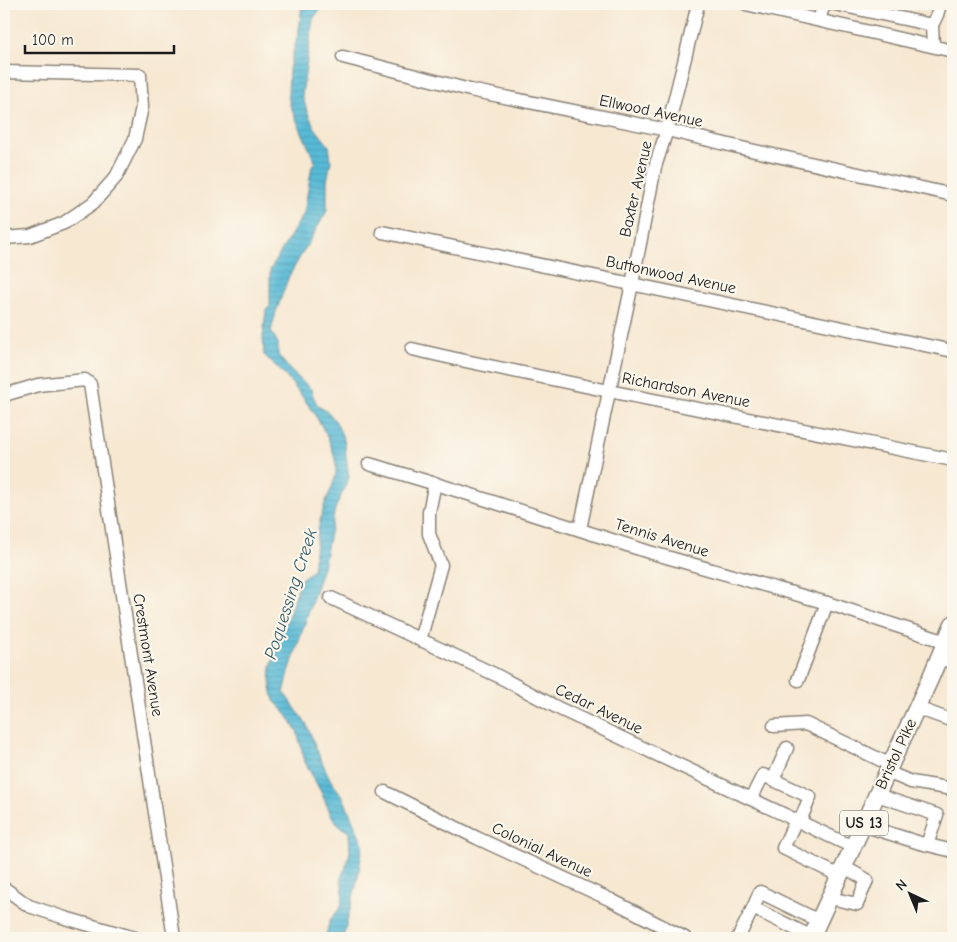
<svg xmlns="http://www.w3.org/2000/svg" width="957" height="942" font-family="'Comic Neue',sans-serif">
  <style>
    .water { fill: url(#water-rules); stroke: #3a6b79 }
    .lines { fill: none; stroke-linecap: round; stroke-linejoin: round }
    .minor-casing { stroke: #8a8277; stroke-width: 15 }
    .major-casing { stroke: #8a8277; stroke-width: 19 }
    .minor { stroke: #fff; stroke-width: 12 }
    .major { stroke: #fff; stroke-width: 16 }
    .labels { text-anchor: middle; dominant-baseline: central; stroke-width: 4.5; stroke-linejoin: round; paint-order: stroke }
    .shield { fill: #fbf7ec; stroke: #5f5e5a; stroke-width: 1 }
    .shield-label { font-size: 15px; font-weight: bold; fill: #1c1c1c }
    .street-label { font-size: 16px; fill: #1c1c1c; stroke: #fbf7ec }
    .water-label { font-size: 18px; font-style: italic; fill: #345b66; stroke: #fbf7ec }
  </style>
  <defs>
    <pattern id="water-rules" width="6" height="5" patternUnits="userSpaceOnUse" patternTransform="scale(1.25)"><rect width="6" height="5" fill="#58bad6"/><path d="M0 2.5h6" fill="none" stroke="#4c9fb7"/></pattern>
  </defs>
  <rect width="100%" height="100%" fill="#fbf7ec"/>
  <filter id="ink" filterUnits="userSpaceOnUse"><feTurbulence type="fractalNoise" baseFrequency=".02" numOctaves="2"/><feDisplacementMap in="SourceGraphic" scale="10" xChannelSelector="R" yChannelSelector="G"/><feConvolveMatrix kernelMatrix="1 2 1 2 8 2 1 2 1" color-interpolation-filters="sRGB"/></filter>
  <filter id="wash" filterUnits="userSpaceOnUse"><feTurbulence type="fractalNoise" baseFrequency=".0096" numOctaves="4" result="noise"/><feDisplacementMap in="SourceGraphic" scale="20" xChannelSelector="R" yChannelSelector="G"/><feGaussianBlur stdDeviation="1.12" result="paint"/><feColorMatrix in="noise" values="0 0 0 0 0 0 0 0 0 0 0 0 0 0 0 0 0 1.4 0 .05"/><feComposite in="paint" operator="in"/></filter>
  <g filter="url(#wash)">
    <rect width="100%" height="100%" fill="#f7e8d2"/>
    <path class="water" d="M302 4H324L313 19 302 95 307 111 315 128 329 146 331 161 327 181V211L289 276 276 312 271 331 278 343V355L290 370 311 389 313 396 318 406 328 412 336 422 344 440 349 478 335 509 323 567 289 672 284 693 306 723 321 760 331 781 343 797 363 844 358 877 343 938H325L330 920 341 907 343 894 341 877 346 867 350 852 349 832 339 826 331 815 322 794 305 762 297 731 285 712 274 701 270 682 271 667 301 579 313 570C315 550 317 529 323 510 326 498 334 486 336 473 339 437 290 377 264 355L263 337 266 310 270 306V270L304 213 312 165 315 162 290 105 288 95 289 69 299 30Z"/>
  </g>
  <g filter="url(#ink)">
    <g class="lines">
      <g class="minor-casing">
        <g id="minor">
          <polyline points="746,4 953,51"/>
          <polyline points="835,4 932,25 933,46"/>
          <polyline points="819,20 823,7 828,4"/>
          <polyline points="932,25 937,15 940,4"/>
          <polyline points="343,57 470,90 667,130 746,149 953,195"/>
          <polyline points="4,72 140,75 142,107 135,139 116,177 93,203 64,223 30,236 4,238"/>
          <polyline points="382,232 953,351"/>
          <polyline points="412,349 456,359 609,391 953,460"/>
          <polyline points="4,395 38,385 85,380 90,384 174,938"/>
          <polyline points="369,464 459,491 649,552 827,603 946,642"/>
          <polyline points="580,529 632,284 655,167 667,130 683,66 698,4"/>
          <polyline points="331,598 496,675 560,709 853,847"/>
          <polyline points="420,640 441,565 429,534 429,512 435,483"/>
          <polyline points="939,659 953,662"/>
          <polyline points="798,680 827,603"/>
          <polyline points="917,708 953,721"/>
          <polyline points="774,726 806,724 891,765"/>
          <polyline points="887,772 911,782 953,789"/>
          <polyline points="773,780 787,748"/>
          <polyline points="385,792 477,838 611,900 685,938"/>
          <polyline points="877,795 937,815 927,845"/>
          <polyline points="751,799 763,775 810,797 800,821"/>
          <polyline points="796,820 783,848 840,876"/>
          <polyline points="863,825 920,843 953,851"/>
          <polyline points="4,888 29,906 65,918 135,938"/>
          <polyline points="830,898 857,904 867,880 844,867"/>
          <polyline points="753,908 760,892 819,921"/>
          <polyline points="738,938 753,908 812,937"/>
        </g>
      </g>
      <g class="major-casing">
        <polyline id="major" points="811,938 930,679 953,624"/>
      </g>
      <use href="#minor" class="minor"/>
      <use href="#major" class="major"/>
    </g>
  </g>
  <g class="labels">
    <rect class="shield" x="840" y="810.5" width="48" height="25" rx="4"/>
    <g class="shield-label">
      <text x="864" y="823">US 13</text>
    </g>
    <g class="street-label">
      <text transform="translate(651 111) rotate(12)">Ellwood Avenue</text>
      <text transform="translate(636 189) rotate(-77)">Baxter Avenue</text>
      <text transform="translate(671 275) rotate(12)">Buttonwood Avenue</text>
      <text transform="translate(686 390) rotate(11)">Richardson Avenue</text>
      <text transform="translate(662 538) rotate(17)">Tennis Avenue</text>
      <text transform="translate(148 655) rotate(81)">Crestmont Avenue</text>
      <text transform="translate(599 709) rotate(26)">Cedar Avenue</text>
      <text transform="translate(896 754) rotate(-65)">Bristol Pike</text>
      <text transform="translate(542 850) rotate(25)">Colonial Avenue</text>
    </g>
    <g class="water-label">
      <text transform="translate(291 594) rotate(-72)">Poquessing Creek</text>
    </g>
  </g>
  <rect width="957" height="942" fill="none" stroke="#fbf7ec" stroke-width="20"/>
  <g transform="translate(910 894) rotate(316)" stroke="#fbf7ec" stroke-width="4" paint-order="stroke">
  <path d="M0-4L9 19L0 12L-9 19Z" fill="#1c1c1c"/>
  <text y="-8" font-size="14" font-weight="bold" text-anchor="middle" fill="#1c1c1c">N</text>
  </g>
  <path d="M25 45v8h149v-8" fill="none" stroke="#1c1c1c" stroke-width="2.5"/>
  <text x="32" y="45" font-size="15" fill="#1c1c1c" stroke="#fbf7ec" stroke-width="4" paint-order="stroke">100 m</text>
</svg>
